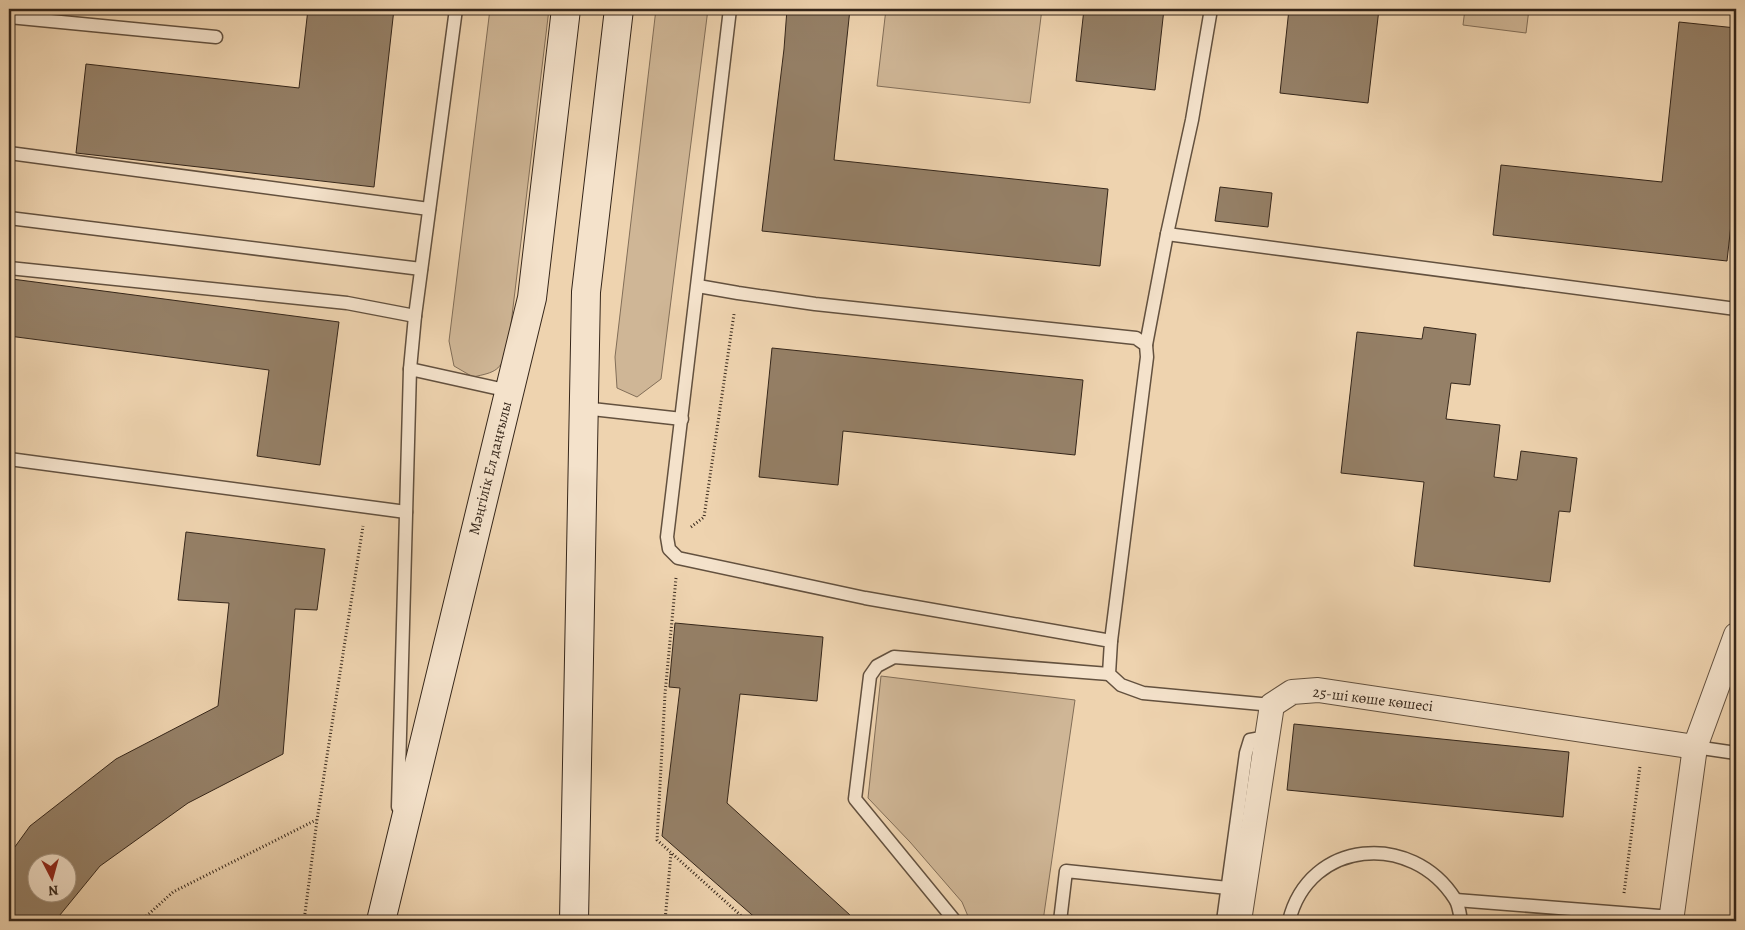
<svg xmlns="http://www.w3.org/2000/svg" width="1745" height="930" font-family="Alegreya,serif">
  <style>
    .green { fill: #cfb696; stroke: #826e58 }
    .building { fill: #958067; stroke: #35261a; fill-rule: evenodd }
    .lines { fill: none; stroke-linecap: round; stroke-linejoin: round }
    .lane-casing { stroke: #63513f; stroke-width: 15 }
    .street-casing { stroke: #63513f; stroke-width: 26 }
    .secondary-casing { stroke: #35261a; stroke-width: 30 }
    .path { stroke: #35261a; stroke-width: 3; stroke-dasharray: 1 2.5; stroke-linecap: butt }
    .lane { stroke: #f4e2cb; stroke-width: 12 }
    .street { stroke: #f4e2cb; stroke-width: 24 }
    .secondary { stroke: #f4e2cb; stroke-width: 28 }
    .labels { text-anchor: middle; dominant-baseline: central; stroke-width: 4; stroke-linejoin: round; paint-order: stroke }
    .street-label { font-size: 15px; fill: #35261a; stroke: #f4e2cb }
  </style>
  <rect width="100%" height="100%" fill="#eed3af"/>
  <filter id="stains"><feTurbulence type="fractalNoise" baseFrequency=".004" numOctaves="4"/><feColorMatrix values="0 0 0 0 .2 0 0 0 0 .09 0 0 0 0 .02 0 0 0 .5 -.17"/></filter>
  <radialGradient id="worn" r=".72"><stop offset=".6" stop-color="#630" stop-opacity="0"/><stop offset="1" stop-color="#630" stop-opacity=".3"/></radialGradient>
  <g class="green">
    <path d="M490 9H549L508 349C500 371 496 372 473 377L454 366 449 341Z"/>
    <polygon points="656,9 708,9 661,379 637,397 617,388 615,357"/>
    <polygon points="886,9 1042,9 1030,103 877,86"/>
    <polygon points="1465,9 1529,9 1526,33 1463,25"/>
    <polygon points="881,676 1075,700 1043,921 970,921 962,902 910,842 868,798"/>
  </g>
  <g class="building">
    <polygon points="308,9 394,9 374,187 76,153 86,64 299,88"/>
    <polygon points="787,9 850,9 834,160 1108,189 1100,266 762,231 784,49"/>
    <polygon points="1084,9 1164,9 1155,90 1076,81"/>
    <polygon points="1289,9 1379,9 1368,103 1280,93"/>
    <polygon points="1679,22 1736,28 1736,179 1727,261 1493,235 1501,165 1662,182"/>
    <polygon points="1220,187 1272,193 1268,227 1215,221"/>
    <polygon points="12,279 339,322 320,465 257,456 269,370 9,336 9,303"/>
    <polygon points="1424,327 1476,334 1470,385 1451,383 1446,419 1500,425 1494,477 1517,480 1521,451 1577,458 1570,512 1559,511 1550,582 1414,566 1424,482 1341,473 1357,332 1422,339"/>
    <polygon points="772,348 1083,380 1075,455 843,431 838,485 759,477"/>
    <path d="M186 532 325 549 317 610 295 609 283 754 188 803 100 866 55 921H9V855L30 826 116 759 218 706 229 603 178 600ZM38 862H68V892H38Z"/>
    <polygon points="675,623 823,637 817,701 740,694 727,803 850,915 854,921 759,921 662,836 680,688 669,687"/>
    <polygon points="1294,724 1569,752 1563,817 1287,790"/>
  </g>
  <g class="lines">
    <g class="lane-casing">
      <g id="lane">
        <polyline points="730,9 667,537 669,549 678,558 865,598 1111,641 1109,674 1121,685 1143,693 1272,705"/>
        <polyline points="9,17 216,37"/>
        <polyline points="9,153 429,209"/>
        <polyline points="9,218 421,269"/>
        <polyline points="1167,234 1192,120 1211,9"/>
        <polyline points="9,268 347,303 415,316"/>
        <polyline points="698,286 738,293 815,304 1136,338 1146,345 1147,357 1111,641"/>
        <polyline points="1146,345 1167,234 1736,309"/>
        <polyline points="410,369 415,316 456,9"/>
        <polyline points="583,408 682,419"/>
        <polyline points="9,459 406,512"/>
        <polyline points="1695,747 1736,753"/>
        <polyline points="398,807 410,369 509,391"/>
        <polyline points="1456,900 1672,917"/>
        <polyline points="955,921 855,799 870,676 877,666 894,657 1109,674"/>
        <polyline points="1060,921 1066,871 1228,888"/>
        <polyline points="1223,921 1246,753 1250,740 1267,737"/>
        <path d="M1289 921C1309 839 1412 831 1455 899 1459 905 1460 915 1461 921"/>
      </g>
    </g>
    <g class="street-casing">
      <g id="street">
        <polyline points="1239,921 1272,705 1292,692 1318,690 1695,747"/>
        <polyline points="1671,921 1695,747 1736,635"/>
      </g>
    </g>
    <g class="secondary-casing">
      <g id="secondary">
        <polyline points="381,921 532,298 566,9"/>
        <polyline points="574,921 586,292 619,9"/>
      </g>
    </g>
    <g class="path">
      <polyline points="691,527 704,517 734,314"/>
      <polyline points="676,578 665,694 657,840 747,921"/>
      <polyline points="1624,893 1640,766"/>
      <polyline points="141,921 173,892 316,820"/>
      <polyline points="304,921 317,820 363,526"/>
      <polyline points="665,921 671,853"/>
    </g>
    <use href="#lane" class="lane"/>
    <use href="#street" class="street"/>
    <use href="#secondary" class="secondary"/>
  </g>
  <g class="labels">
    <g class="street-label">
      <text transform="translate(490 468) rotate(-76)">Мәңгілік Ел даңғылы</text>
      <text transform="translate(1373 699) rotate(7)">25-ші көше көшесі</text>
    </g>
  </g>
  <rect width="1745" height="930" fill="none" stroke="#eed3af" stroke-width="30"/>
  <rect x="10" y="10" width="1725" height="910" fill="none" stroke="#35261a" stroke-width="2.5"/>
  <rect x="15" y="15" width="1715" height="900" fill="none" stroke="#35261a"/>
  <g transform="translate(52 878) rotate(174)"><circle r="24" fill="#f4e2cb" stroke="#a89784"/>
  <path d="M0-4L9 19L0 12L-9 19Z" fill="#8f2418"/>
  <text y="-8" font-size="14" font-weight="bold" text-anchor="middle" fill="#35261a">N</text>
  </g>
  <rect width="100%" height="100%" filter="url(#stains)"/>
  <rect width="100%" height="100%" fill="url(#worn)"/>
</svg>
